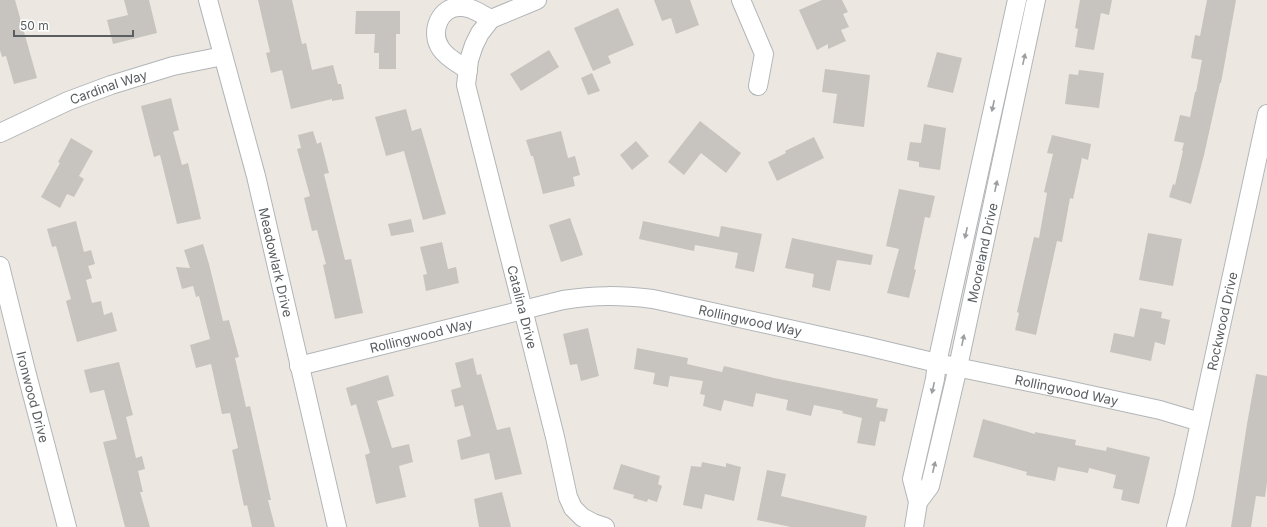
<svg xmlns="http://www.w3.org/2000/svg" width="1267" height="527" font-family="Inter,sans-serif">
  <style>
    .building { fill: #c7c3be }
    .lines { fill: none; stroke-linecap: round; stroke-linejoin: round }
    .street-casing { stroke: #b2b5b8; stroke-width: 20 }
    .street { stroke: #fff; stroke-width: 18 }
    .oneway { fill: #9c9ea0 }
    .labels { text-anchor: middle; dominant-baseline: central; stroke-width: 3; stroke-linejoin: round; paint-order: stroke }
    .street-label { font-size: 13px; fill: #5a5e61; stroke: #fff }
  </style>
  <rect width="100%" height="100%" fill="#ece8e1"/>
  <g class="building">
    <polygon points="0,0 15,0 37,78 14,84 6,56 2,57 0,50"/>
    <polygon points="124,0 149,0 157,33 113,44 107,20 128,15"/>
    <polygon points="258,0 292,0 302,44 306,43 312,70 333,65 338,84 341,84 344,99 332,101 332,99 291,109 282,70 271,73 266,53 270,52"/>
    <polygon points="654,0 690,0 699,25 676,34 671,18 662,21"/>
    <polygon points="822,0 842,0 848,12 843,14 849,27 841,30 846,41 828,49 828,44 817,50 799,10"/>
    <polygon points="1080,0 1112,0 1109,15 1101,13 1094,50 1075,47 1078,29 1075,28"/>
    <polygon points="1207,0 1236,0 1221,83 1220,83 1204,155 1191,204 1169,197 1173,184 1175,185 1183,151 1182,150 1184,143 1174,141 1180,115 1190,117 1195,92 1196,92 1202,60 1191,58 1195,35 1200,36"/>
    <polygon points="618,8 634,45 608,56 611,63 593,71 574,28"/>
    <polygon points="356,11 400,11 400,34 396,34 396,69 379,69 379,53 374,53 375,34 355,34"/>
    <polygon points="549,50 559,67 521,91 510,74"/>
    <polygon points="937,52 962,58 953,93 927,87"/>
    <polygon points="825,69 870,75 864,127 833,123 837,94 822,92"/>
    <polygon points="1079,70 1104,73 1099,108 1065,104 1069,74 1078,75"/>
    <polygon points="592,73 600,91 588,95 581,78"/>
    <polygon points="171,98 179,130 173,132 182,165 188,163 201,219 177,224 160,155 154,157 141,106"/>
    <polygon points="406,109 412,131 421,128 446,214 423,220 404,151 386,156 375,117"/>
    <polygon points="700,121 741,153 726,173 701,153 684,175 668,162"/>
    <polygon points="924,124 946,128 940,170 919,167 919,162 907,160 910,142 921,143"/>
    <polygon points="313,131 317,144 321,142 329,173 324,174 345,260 351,259 363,313 335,319 323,265 326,264 317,230 312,231 304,198 310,196 297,149 301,148 298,135"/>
    <polygon points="561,131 568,158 575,156 580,175 573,177 575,186 543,194 533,156 531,156 526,140"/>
    <polygon points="1052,135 1091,144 1088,160 1082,158 1073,199 1070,198 1062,242 1057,241 1036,335 1015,330 1019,313 1017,312 1034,237 1039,238 1047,193 1044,192 1053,154 1047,153"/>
    <polygon points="814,137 824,158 777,181 768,162 786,153 785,151"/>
    <polygon points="71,138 93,151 79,176 84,179 74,197 67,194 60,208 41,197 60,163 58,162"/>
    <polygon points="636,141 649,156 632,170 620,155"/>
    <polygon points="899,189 935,196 930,218 925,217 914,269 916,270 909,298 887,293 899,249 886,246"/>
    <polygon points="570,218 583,255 561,262 549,225"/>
    <polygon points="411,219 414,232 391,236 388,224"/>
    <polygon points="76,221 84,252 91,250 95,264 88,266 92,278 86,280 92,303 101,301 104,315 112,312 117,331 77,342 66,301 71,299 56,246 52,247 47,229"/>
    <polygon points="643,221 719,237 721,226 762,234 754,272 735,268 738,253 695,245 694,251 639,239"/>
    <polygon points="1148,233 1182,239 1173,286 1139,280"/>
    <polygon points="792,238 873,255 871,265 837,260 830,291 812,287 814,274 785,268"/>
    <polygon points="442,242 448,269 456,267 459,283 426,291 423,275 427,274 420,247"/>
    <polygon points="203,244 209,264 223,321 229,320 239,357 235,358 246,407 250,406 271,500 268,500 275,527 252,527 247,505 244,506 232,450 238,448 230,413 222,414 211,364 196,368 190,345 210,339 199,296 196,297 193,286 182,289 176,267 190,268 184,250"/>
    <polygon points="1140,308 1162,312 1161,318 1170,320 1165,345 1155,342 1151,361 1110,352 1114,333 1134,337"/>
    <polygon points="588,328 599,376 581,381 577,364 570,365 563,334"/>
    <polygon points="637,348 688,358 687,364 722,372 724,366 774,378 878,399 876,407 888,409 885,422 880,421 875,446 857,443 862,418 842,413 843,411 814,405 811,416 786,410 788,400 756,393 753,407 724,400 721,411 703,406 705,395 700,394 703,381 670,376 668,387 653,384 655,373 634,369"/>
    <polygon points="473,358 477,375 481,374 497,430 510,427 522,474 495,480 489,453 461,460 457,440 471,436 463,405 455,407 451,390 461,387 455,363"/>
    <polygon points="119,362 133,415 126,417 136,458 142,456 145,469 138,471 143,492 140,492 150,527 125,527 103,442 117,439 104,390 90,393 84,370"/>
    <polygon points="1256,374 1267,376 1267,482 1265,497 1256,496 1251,527 1231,527 1247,424"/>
    <polygon points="388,375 394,396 377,401 392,448 409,444 413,462 399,466 406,497 376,504 365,455 370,453 356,404 351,406 346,388"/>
    <polygon points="983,419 1035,434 1035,432 1076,440 1075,445 1106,451 1107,447 1150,457 1139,504 1121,500 1123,490 1113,488 1116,475 1089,468 1088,473 1058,467 1055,481 1026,475 1027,472 973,457"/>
    <polygon points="702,462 726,467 726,463 741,467 734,501 705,494 702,509 683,505 691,466 701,467"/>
    <polygon points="621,464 660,476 658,484 662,486 657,502 648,499 647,502 633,498 634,495 613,489"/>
    <polygon points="767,470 786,474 781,496 867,516 865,527 791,527 757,520"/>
    <polygon points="502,492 511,527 479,527 474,499"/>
  </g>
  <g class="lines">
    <g class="street-casing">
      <g id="street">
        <path id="s1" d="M208 0 256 176 337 527"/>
        <path id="s2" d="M537 0 491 19 480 33 474 45 469 60 466 85 531 341 555 437 568 497 573 508 582 517 593 523 605 527"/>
        <polyline points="741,0 764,54 758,86"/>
        <path d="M468 70C459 64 447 58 441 49 429 32 440 5 462 7 472 7 482 15 491 19"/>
        <path id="s3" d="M0 133 68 101 111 85 173 66 223 56"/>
        <path id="s4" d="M0 266 26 371 67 527"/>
        <path id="s5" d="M299 366 563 300C596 295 619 295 653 299L866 346 937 363 1068 390 1160 410 1200 422"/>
        <path id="s6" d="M918 502 930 486 958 367 1036 0"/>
        <polyline points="914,527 918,502 912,479 935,379 937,363 1017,0"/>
        <path id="s7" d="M1176 527 1184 496 1267 114"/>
      </g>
    </g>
    <use href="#street" class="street"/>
  </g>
  <defs><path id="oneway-solid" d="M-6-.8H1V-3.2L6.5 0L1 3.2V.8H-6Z"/></defs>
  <g class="oneway">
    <use href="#oneway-solid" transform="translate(1024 59) rotate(-78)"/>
    <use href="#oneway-solid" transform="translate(993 106) rotate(102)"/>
    <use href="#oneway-solid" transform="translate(996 186) rotate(-78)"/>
    <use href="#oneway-solid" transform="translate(966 233) rotate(102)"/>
    <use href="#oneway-solid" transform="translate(963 340) rotate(-78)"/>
    <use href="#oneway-solid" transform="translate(933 388) rotate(103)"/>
    <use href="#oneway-solid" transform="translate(934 467) rotate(-77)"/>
  </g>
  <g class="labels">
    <g class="street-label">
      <text stroke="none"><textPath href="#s3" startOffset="118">Cardinal Way</textPath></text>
      <text stroke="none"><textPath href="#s6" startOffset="259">Mooreland Drive</textPath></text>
      <text stroke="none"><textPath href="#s1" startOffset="271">Meadowlark Drive</textPath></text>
      <text stroke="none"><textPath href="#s2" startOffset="351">Catalina Drive</textPath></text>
      <text stroke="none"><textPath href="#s5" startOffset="462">Rollingwood Way</textPath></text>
      <text stroke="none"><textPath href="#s7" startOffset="211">Rockwood Drive</textPath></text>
      <text stroke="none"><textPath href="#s5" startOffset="126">Rollingwood Way</textPath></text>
      <text stroke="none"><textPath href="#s5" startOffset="786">Rollingwood Way</textPath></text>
      <text stroke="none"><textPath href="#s4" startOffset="135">Ironwood Drive</textPath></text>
    </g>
  </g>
  <path d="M14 30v6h119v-6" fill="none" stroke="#5a5e61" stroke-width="2"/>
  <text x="20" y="30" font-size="12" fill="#5a5e61" stroke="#ffffff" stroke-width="3" paint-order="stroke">50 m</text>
</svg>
